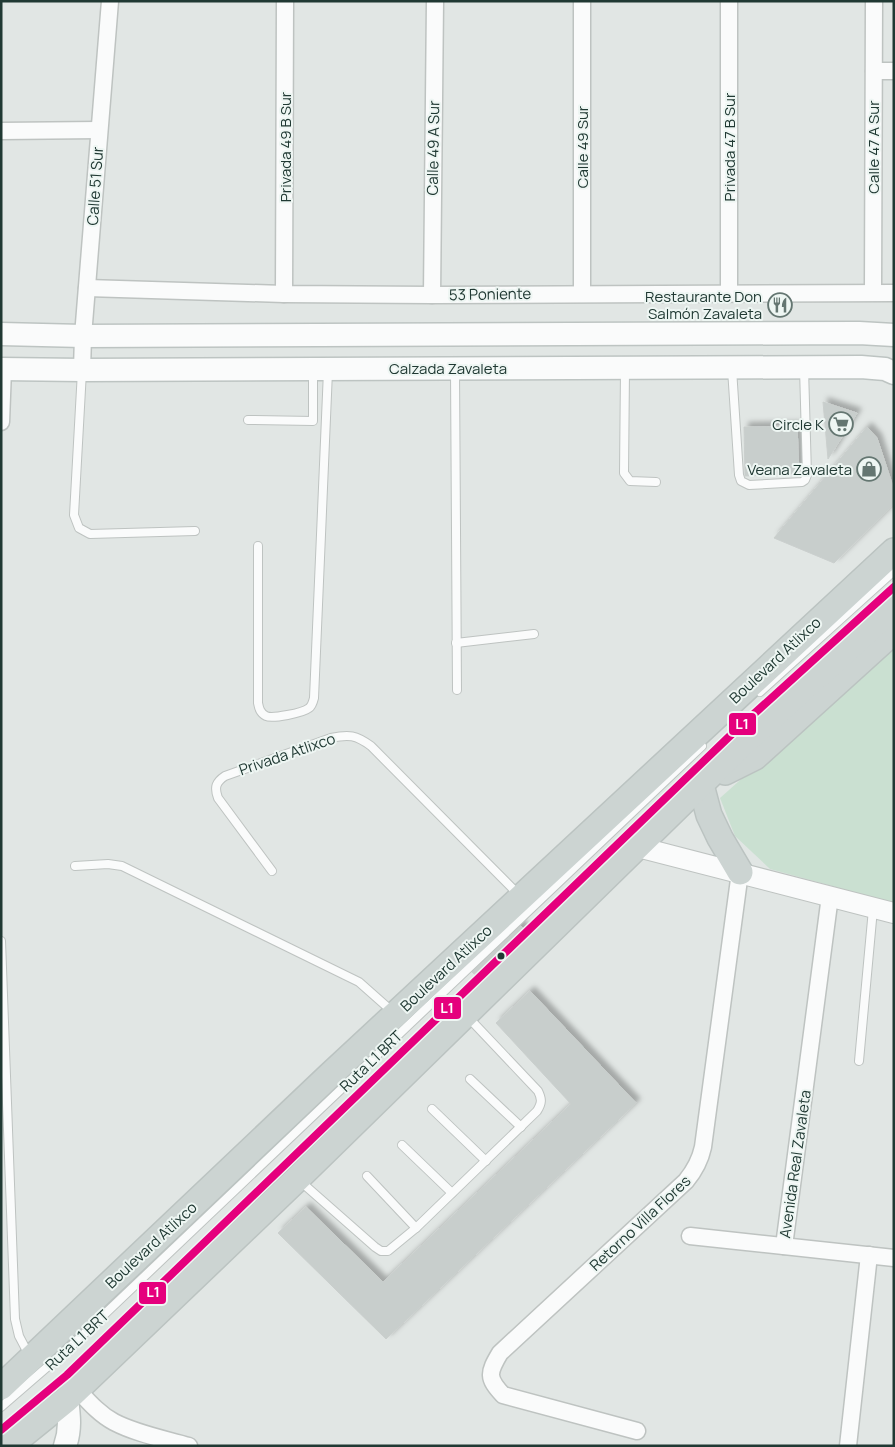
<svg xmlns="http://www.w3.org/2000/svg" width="895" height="1447" font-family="Manrope,sans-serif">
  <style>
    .green { fill: #cae0d1 }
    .building { fill: #c8cecc; stroke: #cacfcd; filter: url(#shadow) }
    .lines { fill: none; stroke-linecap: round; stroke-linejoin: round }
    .service-casing { stroke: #bec3c1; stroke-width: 10 }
    .minor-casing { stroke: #bec3c1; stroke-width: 19 }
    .tertiary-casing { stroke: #bec3c1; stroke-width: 22 }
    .secondary-casing { stroke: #bdc4c2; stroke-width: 25 }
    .primary-casing { stroke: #bbc3c1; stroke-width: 28 }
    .service { stroke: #fafbfb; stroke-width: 8 }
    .minor { stroke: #fafbfb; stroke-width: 16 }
    .tertiary { stroke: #fafbfb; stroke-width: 20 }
    .secondary { stroke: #fafbfb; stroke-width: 22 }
    .primary { stroke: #ccd4d2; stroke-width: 25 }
    .bus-1-casing { stroke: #eef6f3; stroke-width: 11 }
    .bus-1 { stroke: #e5007d; stroke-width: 8 }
    .bus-dot { fill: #203933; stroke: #eef6f3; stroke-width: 2 }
    .labels { text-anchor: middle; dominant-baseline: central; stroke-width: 4; stroke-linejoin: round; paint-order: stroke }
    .street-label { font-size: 15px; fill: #203933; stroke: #eef6f3 }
    .poi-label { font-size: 15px; fill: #203933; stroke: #eef6f3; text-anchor: end }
    .line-badge { stroke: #eef6f3; stroke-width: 2 }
    .badge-label { font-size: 14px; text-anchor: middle; font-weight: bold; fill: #fff }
  </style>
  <defs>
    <filter id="shadow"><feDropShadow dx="4.5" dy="-4.5" stdDeviation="2.5" flood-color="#0004"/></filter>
  </defs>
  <rect width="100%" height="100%" fill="#e1e6e4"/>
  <polygon class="green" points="894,643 894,903 770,869 735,836 720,798"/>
  <g class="building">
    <polygon points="823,402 857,413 828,459"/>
    <polygon points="797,426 799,474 745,476 744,427"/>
    <polygon points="867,427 877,438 894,490 894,504 834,563 774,538"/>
    <polygon points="518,923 526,931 477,977 469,969"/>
    <polygon points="530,991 636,1103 386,1339 278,1233 306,1207 383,1282 571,1104 496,1023"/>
  </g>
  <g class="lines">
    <g class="service-casing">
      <g id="service">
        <polyline points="732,369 739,475 741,481 749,485 802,482 805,480 807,475 804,368"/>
        <polyline points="455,370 457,690"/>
        <polyline points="625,370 624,473 630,481 656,482"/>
        <polyline points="82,371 74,515 79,528 90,534 195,531"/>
        <polyline points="248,420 313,421 313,371"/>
        <path d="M258 546V703C259 708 260 713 266 716 272 719 303 713 309 708 312 706 313 702 314 698L328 371"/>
        <polyline points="456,643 534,634"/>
        <polyline points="760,692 894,571"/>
        <polyline points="75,866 108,864 122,866 359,982 394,1013"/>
        <path d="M272 871 218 798C214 787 216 782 225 776L331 738C349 734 356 735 371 746L519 895"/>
        <polyline points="1,941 15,1319 19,1336 29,1355"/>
        <polyline points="859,1061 873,909"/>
        <polyline points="470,1079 521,1127"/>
        <polyline points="432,1109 486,1161"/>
        <polyline points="402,1145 452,1193"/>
        <polyline points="367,1176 416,1228"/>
        <path d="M300 1181 375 1247 381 1251H388L416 1228 537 1111C542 1103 542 1099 538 1091L467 1016"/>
        <polyline points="1,1407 68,1349 702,746"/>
        <polyline points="1,1430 67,1375 735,731 894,587"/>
      </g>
    </g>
    <g class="minor-casing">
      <g id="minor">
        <polyline points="729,1 729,293"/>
        <polyline points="874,71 894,71"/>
        <polyline points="1,131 99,130"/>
        <polyline points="87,288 284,294 432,295 894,293"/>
        <polyline points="873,292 874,1"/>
        <polyline points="582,293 582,1"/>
        <polyline points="284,294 285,1"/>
        <polyline points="432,295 435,1"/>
        <polyline points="82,370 83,336 110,1"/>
        <polyline points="1,422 3,369"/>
        <polyline points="690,1236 894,1258"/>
        <polyline points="784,1246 830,896"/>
        <path d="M76 1388C88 1401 99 1414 114 1422 137 1434 165 1439 189 1446"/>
        <path d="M637 1431 503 1395C487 1378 488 1373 500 1353L686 1181C695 1170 700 1161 703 1147L740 872"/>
        <polyline points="848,1446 869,1255"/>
      </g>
    </g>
    <g class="tertiary-casing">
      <polyline id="tertiary" points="638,847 894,913"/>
    </g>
    <g class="secondary-casing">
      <g id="secondary">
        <polyline points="1,334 83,336 859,333 894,335"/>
        <polyline points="1,369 82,370 861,367 885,369 894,373"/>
        <path d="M65 1446C71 1429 69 1415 67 1399"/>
      </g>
    </g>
    <g class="primary-casing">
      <g id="primary">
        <polyline points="725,772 755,757 894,631"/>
        <polyline points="701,785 709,815 720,838 740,872"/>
        <polyline points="1,1387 329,1076 894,551"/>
        <polyline points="9,1446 67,1399 297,1179 745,741 894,607"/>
      </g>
    </g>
    <use href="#service" class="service"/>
    <use href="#minor" class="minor"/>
    <use href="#tertiary" class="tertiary"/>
    <use href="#secondary" class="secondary"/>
    <use href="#primary" class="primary"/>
    <g class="bus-1-casing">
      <polyline id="bus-1" points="1,1430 67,1375 735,731 894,587"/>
    </g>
    <use href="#bus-1" class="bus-1"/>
  </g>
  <defs>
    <g id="restaurant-ring" transform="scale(1.25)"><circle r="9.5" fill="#eef6f3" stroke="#647671" stroke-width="1.5"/><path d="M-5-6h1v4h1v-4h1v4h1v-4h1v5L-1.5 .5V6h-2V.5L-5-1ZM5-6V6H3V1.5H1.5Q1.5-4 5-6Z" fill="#647671"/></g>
    <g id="supermarket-ring" transform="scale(1.25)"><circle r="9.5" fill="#eef6f3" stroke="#647671" stroke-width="1.5"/><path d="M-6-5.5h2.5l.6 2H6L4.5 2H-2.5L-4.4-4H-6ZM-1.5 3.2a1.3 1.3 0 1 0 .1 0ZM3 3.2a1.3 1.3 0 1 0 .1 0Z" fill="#647671"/></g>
    <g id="shop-ring" transform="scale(1.25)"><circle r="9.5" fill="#eef6f3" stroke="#647671" stroke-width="1.5"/><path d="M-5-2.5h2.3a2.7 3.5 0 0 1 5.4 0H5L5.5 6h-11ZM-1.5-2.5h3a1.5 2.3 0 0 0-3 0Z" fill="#647671"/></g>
  </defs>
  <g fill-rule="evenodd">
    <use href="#restaurant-ring" x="780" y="305"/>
    <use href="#supermarket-ring" x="841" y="424"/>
    <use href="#shop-ring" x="869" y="469"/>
  </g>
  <circle class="bus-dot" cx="501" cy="956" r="4.5"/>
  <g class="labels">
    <g class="street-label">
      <text transform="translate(285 147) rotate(-90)">Privada 49 B Sur</text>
      <text transform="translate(582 147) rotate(-90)">Calle 49 Sur</text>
      <text transform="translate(729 147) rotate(-90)">Privada 47 B Sur</text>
      <text transform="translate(873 147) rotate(-90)">Calle 47 A Sur</text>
      <text transform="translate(433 148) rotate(-89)">Calle 49 A Sur</text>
      <text transform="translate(95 186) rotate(-86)">Calle 51 Sur</text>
      <text transform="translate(490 294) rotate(-1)">53 Poniente</text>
      <text x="448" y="368">Calzada Zavaleta</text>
      <text transform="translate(775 660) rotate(-43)">Boulevard Atlixco</text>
      <text transform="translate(287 754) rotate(-19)">Privada Atlixco</text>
      <text transform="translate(446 968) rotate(-43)">Boulevard Atlixco</text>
      <text transform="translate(371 1061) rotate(-44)">Ruta L1 BRT</text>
      <text transform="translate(795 1164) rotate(-82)">Avenida Real Zavaleta</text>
      <text transform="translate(640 1223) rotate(-43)">Retorno Villa Flores</text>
      <text transform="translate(151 1245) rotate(-43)">Boulevard Atlixco</text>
      <text transform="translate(77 1340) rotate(-43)">Ruta L1 BRT</text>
    </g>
    <g class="poi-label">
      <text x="762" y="296">Restaurante Don<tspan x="762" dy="17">Salmón Zavaleta</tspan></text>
      <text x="824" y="424">Circle K</text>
      <text x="852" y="469">Veana Zavaleta</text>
    </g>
  </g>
  <g class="line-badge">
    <rect x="728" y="712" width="29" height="24" rx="5" fill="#e5007d"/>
    <rect x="433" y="996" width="29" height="24" rx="5" fill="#e5007d"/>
    <rect x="138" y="1281" width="29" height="24" rx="5" fill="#e5007d"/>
  </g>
  <g class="badge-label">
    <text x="742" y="729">L1</text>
    <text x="447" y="1013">L1</text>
    <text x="153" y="1297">L1</text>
  </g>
  <rect width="895" height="1447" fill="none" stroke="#203933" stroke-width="5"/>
</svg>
